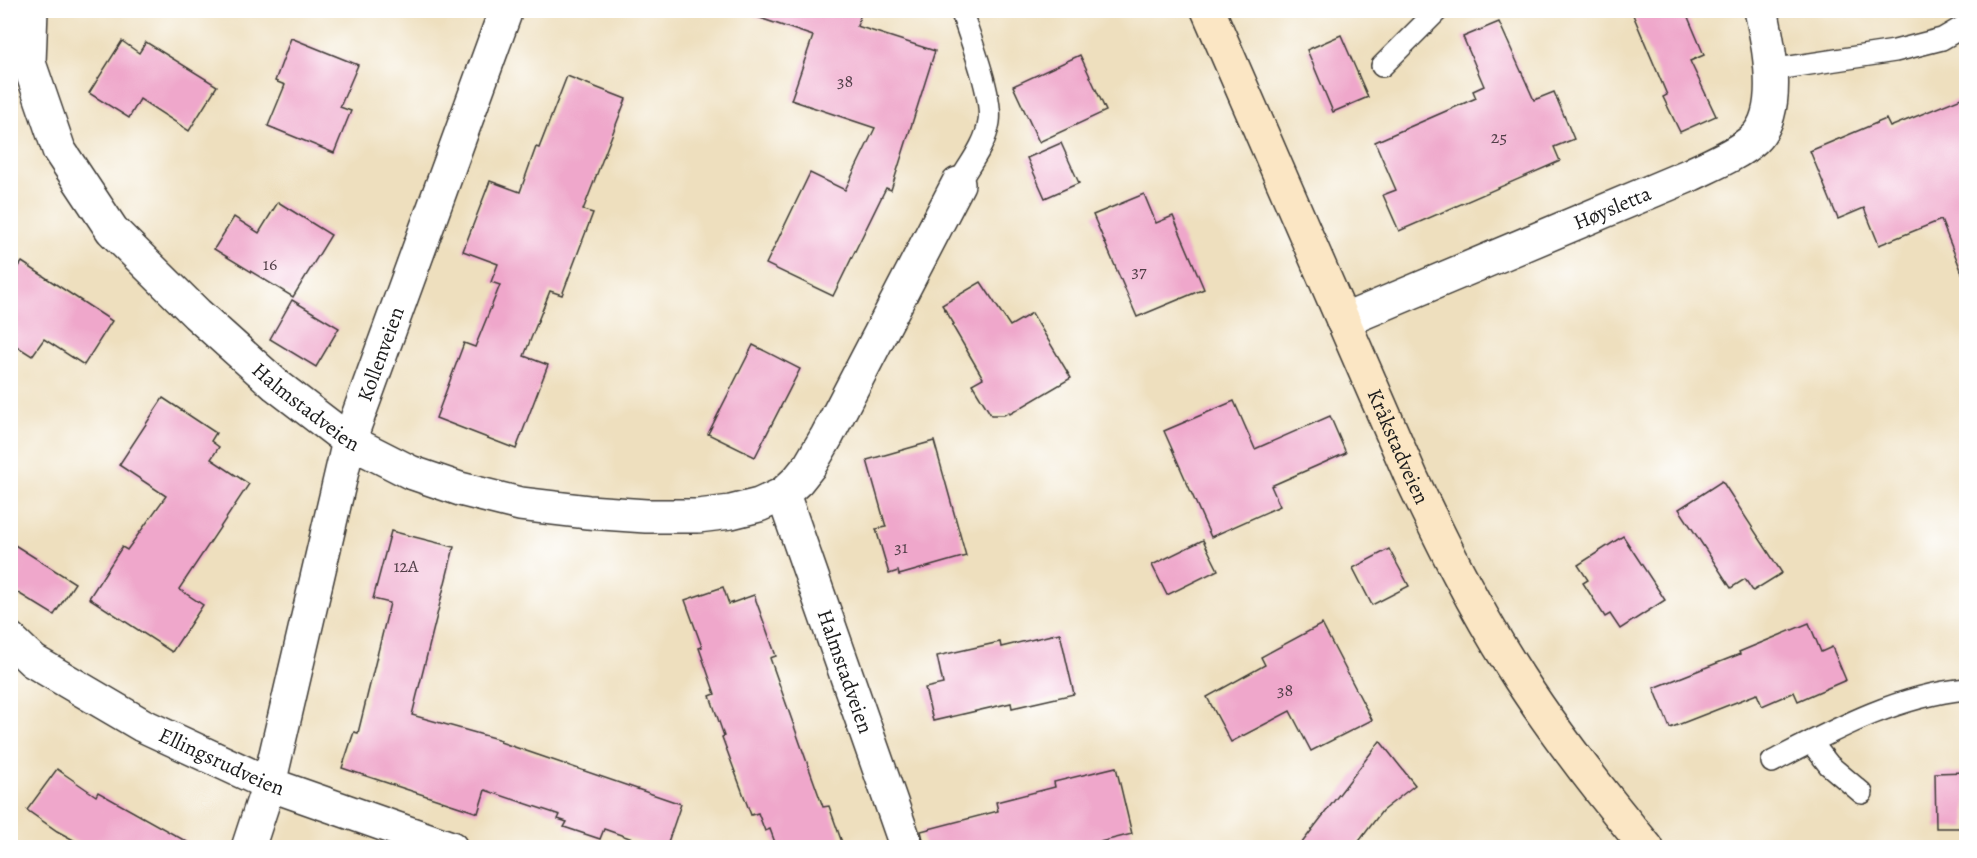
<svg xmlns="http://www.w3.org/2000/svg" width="1977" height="858" font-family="Alegreya,serif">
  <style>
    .building { fill: #efa7cb }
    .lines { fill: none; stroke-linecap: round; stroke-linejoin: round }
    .service-casing { stroke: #3c3934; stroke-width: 24 }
    .minor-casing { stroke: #3c3934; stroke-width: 36 }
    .secondary-casing { stroke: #3c3934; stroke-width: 36 }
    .service { stroke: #fff; stroke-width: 21 }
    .minor { stroke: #fff; stroke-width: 33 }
    .secondary { stroke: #fbe6c4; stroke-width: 33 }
    .labels { text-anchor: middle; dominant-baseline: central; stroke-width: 4.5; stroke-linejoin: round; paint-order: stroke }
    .number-label { font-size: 18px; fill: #513f48 }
    .street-label { font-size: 21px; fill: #1c1c1c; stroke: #fff }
  </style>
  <rect width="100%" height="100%" fill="#fff"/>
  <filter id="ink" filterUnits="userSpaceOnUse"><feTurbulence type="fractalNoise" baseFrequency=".0167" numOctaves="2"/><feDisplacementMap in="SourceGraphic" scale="12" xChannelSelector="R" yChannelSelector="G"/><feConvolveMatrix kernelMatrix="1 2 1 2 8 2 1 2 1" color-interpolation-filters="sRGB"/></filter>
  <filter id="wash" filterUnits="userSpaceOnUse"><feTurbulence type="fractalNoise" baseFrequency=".008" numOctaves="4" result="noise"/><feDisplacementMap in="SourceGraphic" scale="24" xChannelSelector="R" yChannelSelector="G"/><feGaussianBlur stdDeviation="1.35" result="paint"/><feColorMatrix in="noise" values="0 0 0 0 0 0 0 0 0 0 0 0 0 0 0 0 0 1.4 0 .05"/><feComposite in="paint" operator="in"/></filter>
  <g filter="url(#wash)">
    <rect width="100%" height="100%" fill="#eedfbe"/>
    <g id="blocks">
      <g class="building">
        <polygon points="755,10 862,10 857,26 935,51 891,190 886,188 833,296 766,264 810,173 845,190 875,128 791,100 813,36 754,16"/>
        <polygon points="1631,10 1685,10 1704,55 1690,61 1716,116 1680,132 1663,97 1667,95"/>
        <polygon points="1499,22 1534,100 1554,92 1574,139 1554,147 1560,161 1399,231 1383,195 1396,190 1375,142 1476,98 1473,91 1484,86 1463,37"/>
        <polygon points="1341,35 1368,97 1333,112 1307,50"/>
        <polygon points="291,38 358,65 340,107 351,111 334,153 268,126 285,85 275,81"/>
        <polygon points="122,41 139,53 146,42 217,86 189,131 140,99 129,118 89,93"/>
        <polygon points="1080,55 1106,111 1039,142 1013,86"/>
        <polygon points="567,76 626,99 583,210 593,213 562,295 550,291 524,356 548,365 516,449 436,418 464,343 475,347 500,285 491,282 498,264 463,251 490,181 520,192 536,147 539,148"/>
        <polygon points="1966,96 1966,280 1965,280 1941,220 1879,245 1864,208 1838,219 1810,151 1886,119 1890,127"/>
        <polygon points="1061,143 1079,183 1045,198 1027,158"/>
        <polygon points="1144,194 1156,223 1173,216 1204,289 1137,317 1093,215"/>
        <polygon points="278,202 331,235 293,297 214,249 234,217 259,233"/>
        <polygon points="22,262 112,321 84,365 44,339 32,356 10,342 10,280"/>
        <polygon points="981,282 1010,326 1032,313 1071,378 1010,414 1009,412 1004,415 991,415 972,384 983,378 952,325 954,324 942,305"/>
        <polygon points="292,300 339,328 316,367 270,339"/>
        <polygon points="753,345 800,369 755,457 708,434"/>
        <polygon points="163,398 216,433 211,441 219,447 211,459 249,484 179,589 203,605 172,652 89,598 122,547 127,550 166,496 119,465"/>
        <polygon points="1234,401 1255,449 1330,416 1346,453 1271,486 1280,506 1211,537 1164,431"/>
        <polygon points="934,441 966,556 899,575 898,571 889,574 876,529 886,527 867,460"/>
        <polygon points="1722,481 1782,573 1753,591 1745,579 1731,588 1679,509"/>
        <polygon points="391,531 454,547 412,715 501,740 500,742 681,804 666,848 658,848 604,829 600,839 564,827 567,822 558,819 560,815 485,790 478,813 342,768 354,732 358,733 390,603 373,599"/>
        <polygon points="1623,536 1665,600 1620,629 1610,614 1605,617 1583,583 1588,580 1578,565"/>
        <polygon points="1203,540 1218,570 1167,595 1152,565"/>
        <polygon points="10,542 75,583 54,615 10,588"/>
        <polygon points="1389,549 1409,586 1372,605 1353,568"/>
        <polygon points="723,587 729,604 754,595 776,656 770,658 800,743 823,807 829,806 844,848 777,848 770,829 765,831 758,813 751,815 722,737 724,736 710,696 715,694 699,648 702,647 685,600"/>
        <polygon points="1809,623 1821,652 1832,647 1846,680 1798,701 1794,692 1762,706 1757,694 1670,728 1654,688 1740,654 1739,652"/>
        <polygon points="1322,624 1372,720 1311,751 1290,711 1231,742 1207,697 1265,665 1261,657"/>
        <polygon points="1060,633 1074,694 1012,708 1011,703 933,721 925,688 943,684 937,656 1000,642 1001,647"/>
        <polygon points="1380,741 1415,785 1382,811 1354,848 1298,848"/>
        <polygon points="1116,767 1132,834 1076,848 925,848 921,831 998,811 996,802 1055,787 1054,782"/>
        <polygon points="57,769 96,796 98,792 198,848 88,848 57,831 27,810"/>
        <polygon points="1966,772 1966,828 1936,828 1935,773"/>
      </g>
    </g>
  </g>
  <g filter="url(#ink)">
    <use href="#blocks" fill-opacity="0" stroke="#3c3934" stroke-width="1.5"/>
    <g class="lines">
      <g class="service-casing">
        <g id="service">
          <polyline points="1382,66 1438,10"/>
          <polyline points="1770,70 1895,51 1942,39 1966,25"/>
          <path d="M958 184C969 165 986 144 989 122 993 96 970 38 961 10"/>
          <polyline points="1811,742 1829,765 1862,793"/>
          <path d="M1772 762C1834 730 1896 696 1966 689"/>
        </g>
      </g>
      <g class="minor-casing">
        <g id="minor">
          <path id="s1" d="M31 10 29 63 59 150 112 230 197 314 276 385 349 441 410 472 460 489 520 504 588 512 646 516H698L731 512 759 505 783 494 798 480 810 465 827 436 958 184"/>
          <path id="s2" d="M1343 321 1690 175C1710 165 1738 154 1754 139 1783 112 1769 45 1761 10"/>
          <path id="s3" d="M783 494 907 848"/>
          <path id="s4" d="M10 639 33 661 142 725 269 784 451 848"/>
          <path id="s5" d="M248 848 269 784 349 441 506 10"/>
        </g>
      </g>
      <g class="secondary-casing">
        <g id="secondary">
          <path id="s6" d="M1208 10 1412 479C1442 542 1473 605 1511 665 1551 729 1598 789 1647 848"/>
        </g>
      </g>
      <use href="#service" class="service"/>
      <use href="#minor" class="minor"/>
      <use href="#secondary" class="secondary"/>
    </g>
  </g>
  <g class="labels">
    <g class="number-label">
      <text x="845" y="81">38</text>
      <text x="1499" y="137">25</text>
      <text x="270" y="264">16</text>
      <text x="1139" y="271">37</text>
      <text x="901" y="547">31</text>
      <text x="406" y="566">12A</text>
      <text x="1285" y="690">38</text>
    </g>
    <g class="street-label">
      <text stroke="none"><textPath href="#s2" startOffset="292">Høysletta</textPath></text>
      <text stroke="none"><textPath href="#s5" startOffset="512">Kollenveien</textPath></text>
      <text stroke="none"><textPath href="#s1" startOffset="504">Halmstadveien</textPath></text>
      <text stroke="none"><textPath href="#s6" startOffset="476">Kråkstadveien</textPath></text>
      <text stroke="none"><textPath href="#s3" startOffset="188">Halmstadveien</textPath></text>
      <text stroke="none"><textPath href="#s4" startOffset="246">Ellingsrudveien</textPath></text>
    </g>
  </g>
  <rect width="1977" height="858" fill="none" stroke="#fff" stroke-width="36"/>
</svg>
